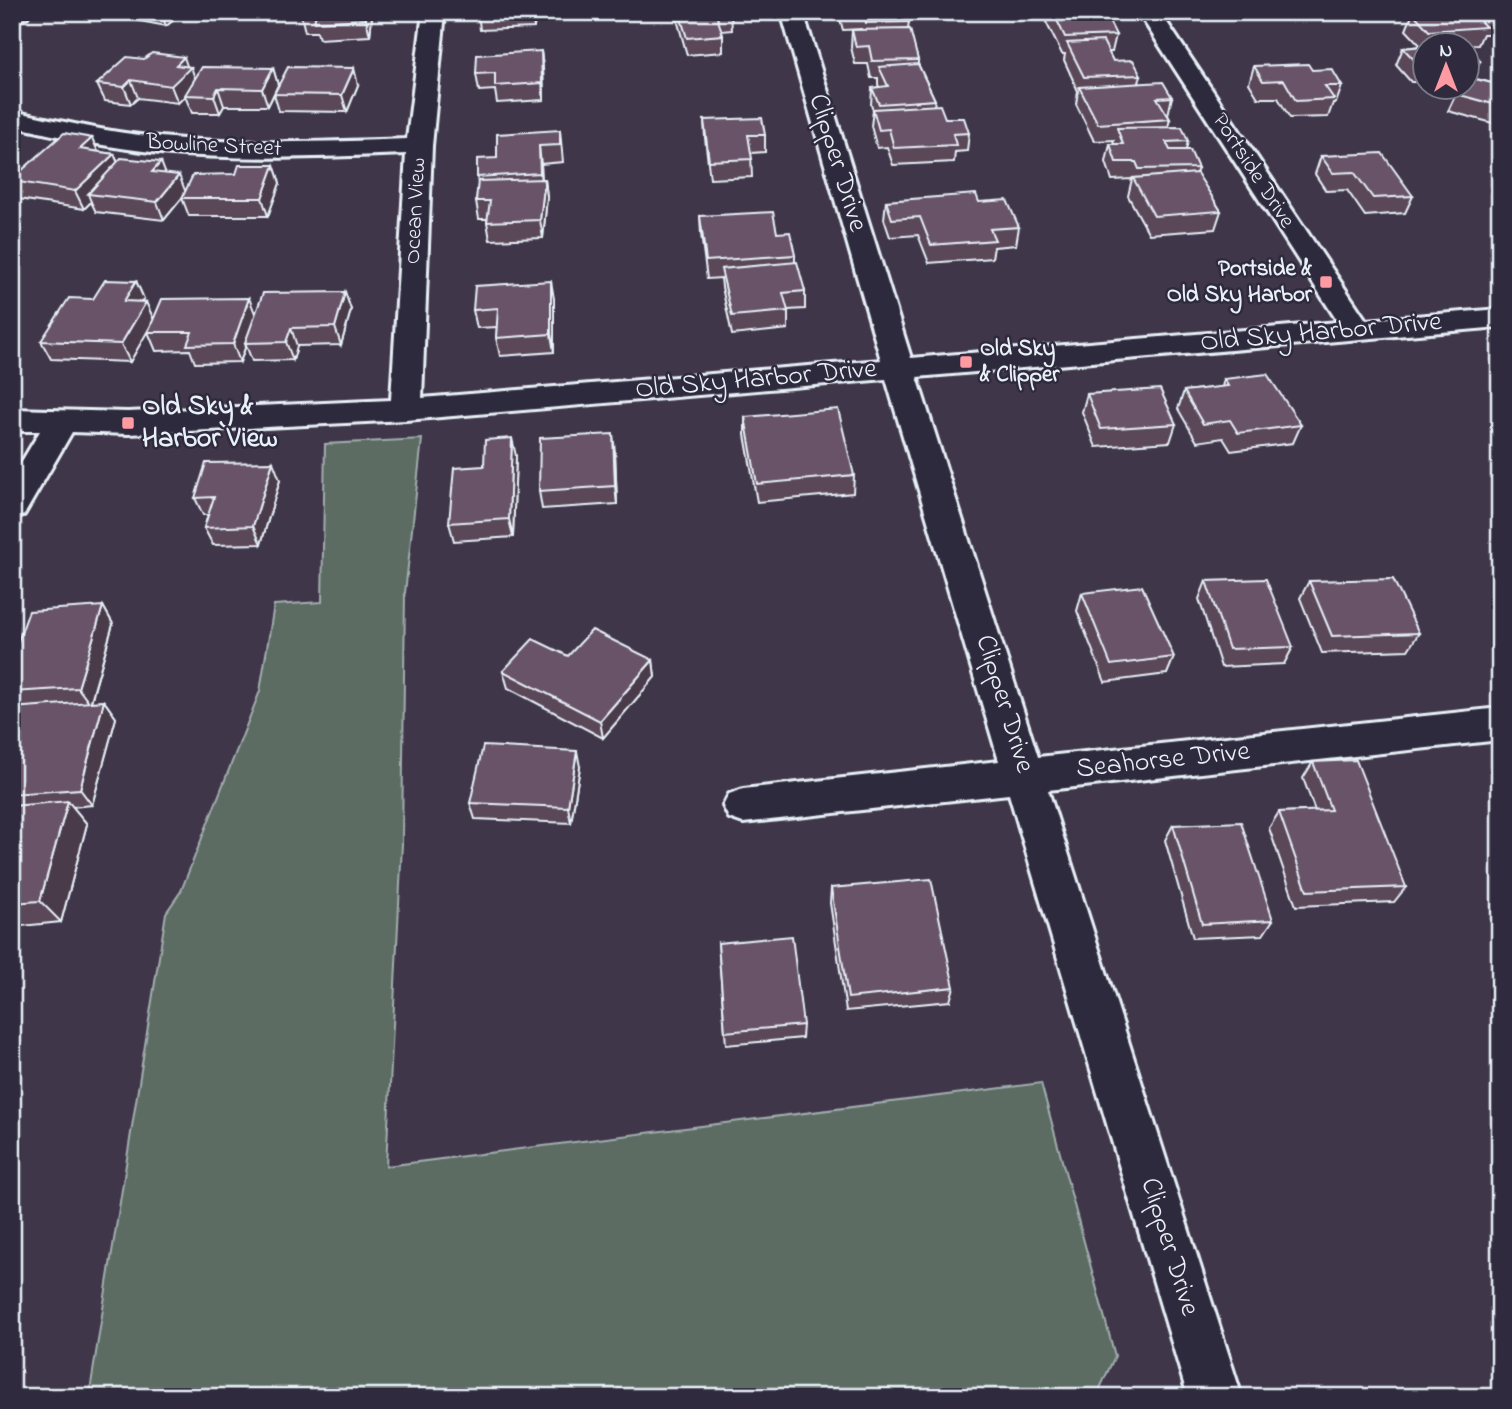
<svg xmlns="http://www.w3.org/2000/svg" width="1512" height="1409" font-family="'Indie Flower',sans-serif">
  <style>
    .green { fill: #5b6c64; stroke: #a2aeae; stroke-width: 2 }
    .lines { fill: none; stroke-linecap: round; stroke-linejoin: round }
    .street-casing { stroke: #e8f1f8; stroke-width: 6 }
    .street { fill: #2f2a3d; fill-rule: evenodd }
    .wall { fill: #5a4759; stroke: #e8f1f8; stroke-width: 2 }
    .shaded-wall { fill: #4a3a49; stroke: #e8f1f8; stroke-width: 2 }
    .building { fill: #695368; stroke: #e8f1f8; stroke-width: 2 }
    .poi-dot { fill: #ff9aa2; stroke: #2f2a3d; stroke-width: 2.5 }
    .labels { text-anchor: middle; dominant-baseline: central; stroke-width: 5; stroke-linejoin: round; paint-order: stroke }
    .far-street-label { font-size: 23px; fill: #e8f1f8; stroke: #2f2a3d }
    .far-poi-label { font-size: 23px; font-weight: bold; fill: #e8f1f8; stroke: #2f2a3d; text-anchor: end }
    .street-label { font-size: 28px; fill: #e8f1f8; stroke: #2f2a3d }
    .poi-label { font-size: 28px; font-weight: bold; fill: #e8f1f8; stroke: #2f2a3d; text-anchor: start }
  </style>
  <rect width="100%" height="100%" fill="#40364a"/>
  <filter id="ink" filterUnits="userSpaceOnUse"><feTurbulence type="fractalNoise" baseFrequency=".0143" numOctaves="2"/><feDisplacementMap in="SourceGraphic" scale="14" xChannelSelector="R" yChannelSelector="G"/><feConvolveMatrix kernelMatrix="1 2 1 2 8 2 1 2 1" color-interpolation-filters="sRGB"/></filter>
  <g filter="url(#ink)">
    <polygon class="green" points="422,439 405,593 402,844 386,1166 1041,1083 1115,1356 1096,1397 89,1397 166,913 181,891 260,691 274,605 322,602 325,444"/>
    <g class="lines">
      <g class="street-casing">
        <g id="street">
          <polygon points="12,12 30,12 27,17 12,22"/>
          <path d="M423 12H445L432 146 422 398 881 360 781 12H803L911 358 1338 322 1138 12H1160L1366 320 1500 309V327L917 377 1038 757 1500 708V740L1048 790 1242 1397H1188L1009 794 743 823 729 818 723 806 729 794 743 789 999 761 886 379 406 420 128 434 72 432 24 515 12 519V478L40 431H12V409L128 412 391 400 406 154C324 157 241 161 160 153 110 148 61 137 12 126V111C61 121 110 133 160 137 242 145 325 142 407 139Z"/>
        </g>
      </g>
      <use href="#street" class="street"/>
    </g>
    <g class="wall">
      <polygon points="132,12 184,12 166,26 135,20"/>
      <polygon points="301,12 384,12 384,16 372,16 370,36 319,39 317,32 305,32 301,15"/>
      <polygon points="478,12 535,12 534,28 480,30"/>
      <polygon points="677,12 731,12 732,30 721,31 723,35 723,52 687,55 678,23"/>
      <polygon points="838,12 906,12 909,22 908,29 918,60 918,64 935,100 934,106 945,118 969,133 967,151 955,152 954,162 893,165 887,147 877,148 871,126 873,110 871,105 872,88 879,87 878,84 878,78 871,78 868,64 855,64 851,47 852,30 862,29 843,30"/>
      <polygon points="1030,12 1088,12 1093,22 1116,35 1112,52 1108,52 1113,61 1141,75 1139,83 1172,97 1168,115 1170,119 1168,127 1188,141 1186,150 1198,168 1196,173 1221,211 1215,229 1149,234 1128,196 1132,179 1112,180 1106,162 1110,144 1113,144 1114,140 1094,141 1076,104 1078,91 1064,60 1065,54 1062,54 1046,22 1047,17 1032,17"/>
      <polygon points="1413,13 1500,17 1492,34 1483,34 1478,45 1424,46 1424,82 1411,82 1396,65 1403,48 1421,46 1406,30"/>
      <polygon points="1466,46 1480,61 1473,78 1500,85 1500,125 1448,111 1456,94 1466,88"/>
      <polygon points="541,51 543,68 544,100 497,103 495,90 479,91 476,74"/>
      <polygon points="187,66 195,79 273,68 278,85 358,85 347,112 279,111 274,94 268,106 224,106 220,113 192,113 185,96 178,103 138,98 131,104 105,101 97,84"/>
      <polygon points="1254,66 1312,70 1342,86 1336,103 1333,103 1328,117 1290,118 1278,98 1258,98 1249,83"/>
      <polygon points="704,120 765,135 765,152 751,153 752,177 710,179 705,138"/>
      <polygon points="560,130 563,162 541,164 542,179 545,179 547,197 543,238 490,240 487,222 487,219 479,219 476,201 478,184 477,177 497,158"/>
      <polygon points="98,152 114,154 118,162 161,162 165,174 186,191 236,174 274,165 280,183 268,216 189,216 182,198 164,220 96,212 91,202 84,209 19,199 12,185 12,179"/>
      <polygon points="1321,156 1413,196 1405,213 1365,216 1347,190 1326,191 1315,174"/>
      <polygon points="886,201 979,202 1019,227 1016,245 994,247 992,258 929,263 918,235 890,237 884,219"/>
      <polygon points="700,216 777,233 795,255 795,262 805,291 805,309 788,310 788,329 732,335 722,287 721,278 707,279 701,234"/>
      <polygon points="136,281 144,299 143,301 154,319 255,314 345,292 351,310 341,345 297,346 293,360 252,361 246,345 240,362 195,363 190,350 156,351 148,332 152,322 130,362 51,359 41,341 93,299"/>
      <polygon points="554,299 554,352 500,356 496,338 497,327 477,328 473,310"/>
      <polygon points="1224,379 1301,425 1293,443 1231,451 1223,438 1197,442 1178,409 1184,391 1222,387"/>
      <polygon points="1087,394 1176,424 1170,442 1096,447 1082,412"/>
      <polygon points="745,417 854,475 853,493 757,502 745,435"/>
      <polygon points="615,452 617,504 542,509 539,491"/>
      <polygon points="516,456 513,537 454,541 449,523 484,466"/>
      <polygon points="280,480 261,544 213,545 204,528 208,515 203,515 195,498"/>
      <polygon points="1206,581 1293,647 1284,664 1221,667 1199,599"/>
      <polygon points="1309,581 1419,633 1408,650 1322,653 1300,598"/>
      <polygon points="1082,593 1174,657 1167,674 1105,682 1077,611"/>
      <polygon points="103,606 113,624 91,702 104,701 116,718 92,805 72,807 87,824 61,922 12,927 12,655"/>
      <polygon points="568,656 653,660 655,677 603,738 508,688 503,671"/>
      <polygon points="1313,762 1406,887 1394,902 1296,906 1269,828 1279,812 1315,811 1303,778"/>
      <polygon points="580,767 571,823 475,819 470,803"/>
      <polygon points="1173,825 1273,920 1263,935 1193,938 1165,840"/>
      <polygon points="831,888 954,987 950,1001 846,1011 830,903"/>
      <polygon points="718,943 803,1025 802,1038 726,1045"/>
    </g>
    <g class="shaded-wall">
      <polygon points="161,12 184,12 166,26"/>
      <polygon points="366,12 371,12 372,16 370,36 366,19"/>
      <polygon points="532,12 535,12 534,28"/>
      <polygon points="541,51 543,68 544,100 542,83"/>
      <polygon points="184,57 188,69 191,67 197,84 178,103 171,86 176,65"/>
      <polygon points="273,68 278,85 268,106 262,89"/>
      <polygon points="354,68 358,85 347,112 342,95"/>
      <polygon points="131,80 138,98 131,104 124,87"/>
      <polygon points="218,88 224,106 220,113 214,96"/>
      <polygon points="92,138 100,156 80,149"/>
      <polygon points="539,146 541,164 542,191 540,173"/>
      <polygon points="114,154 122,172 88,194 91,202 84,209 75,191"/>
      <polygon points="161,162 168,180 152,172"/>
      <polygon points="274,165 280,183 268,216 262,198"/>
      <polygon points="179,175 186,193 164,220 157,202"/>
      <polygon points="545,179 547,197 543,238 540,220"/>
      <polygon points="136,281 144,299 133,319 124,301"/>
      <polygon points="551,281 554,299 554,352 551,334"/>
      <polygon points="345,292 351,310 341,345 335,327"/>
      <polygon points="249,298 256,316 245,343 246,345 240,362 233,344"/>
      <polygon points="146,302 154,320 130,362 121,344"/>
      <polygon points="291,328 297,346 293,360 286,342"/>
      <polygon points="613,434 615,452 617,504 615,486"/>
      <polygon points="512,438 516,456 513,537 509,519"/>
      <polygon points="273,462 280,480 261,544 253,526"/>
      <polygon points="103,606 113,624 90,704 78,688"/>
      <polygon points="653,660 655,677 603,738 600,721"/>
      <polygon points="104,701 116,718 92,805 80,789"/>
      <polygon points="577,751 580,767 571,823 568,807"/>
      <polygon points="68,801 87,824 61,922 40,901"/>
    </g>
    <g class="building">
      <polygon points="301,12 366,12 366,19 314,22 316,14 301,15"/>
      <polygon points="679,12 731,12 732,13 716,14 723,35 687,38"/>
      <polygon points="844,12 906,12 909,22 866,23 863,12"/>
      <polygon points="1053,12 1088,12 1093,22 1109,21 1116,35 1065,37"/>
      <polygon points="1495,12 1500,17 1477,18 1486,27 1429,31 1413,13"/>
      <polygon points="910,29 918,60 872,61 869,46 856,47 852,30"/>
      <polygon points="1103,41 1113,61 1133,60 1141,75 1084,77 1067,43"/>
      <polygon points="1464,44 1466,46 1435,46"/>
      <polygon points="1424,46 1424,65 1419,65 1403,48"/>
      <polygon points="1466,46 1480,61 1466,62"/>
      <polygon points="541,51 542,83 495,86 495,73 476,74 477,55"/>
      <polygon points="152,53 184,57 176,65 191,67 171,86 131,80 124,87 97,84 127,57 144,59"/>
      <polygon points="918,64 935,100 879,104 872,88 888,86 879,67"/>
      <polygon points="1308,64 1312,70 1332,69 1342,86 1325,86 1334,99 1296,101 1284,80 1263,81 1254,66"/>
      <polygon points="202,67 273,68 262,89 218,88 214,96 185,95"/>
      <polygon points="288,67 354,68 342,95 274,94"/>
      <polygon points="1467,77 1500,85 1500,106 1456,94 1460,88 1466,88"/>
      <polygon points="1163,82 1172,97 1157,98 1170,119 1098,124 1079,87"/>
      <polygon points="940,105 945,118 964,118 969,133 953,134 956,145 894,148 889,129 879,130 873,109"/>
      <polygon points="762,118 765,135 748,135 752,159 709,161 704,120"/>
      <polygon points="1182,127 1188,141 1166,142 1170,150 1190,150 1198,168 1139,169 1136,162 1116,162 1110,144 1123,144 1117,128"/>
      <polygon points="560,130 560,145 539,146 540,173 477,177 477,159 497,158 497,134"/>
      <polygon points="64,133 92,138 80,149 114,154 75,191 12,181 12,179"/>
      <polygon points="1382,153 1413,196 1373,198 1354,172 1333,173 1321,156"/>
      <polygon points="121,158 161,162 152,172 179,175 157,202 88,194"/>
      <polygon points="239,165 274,165 262,198 182,198 193,175 236,174"/>
      <polygon points="1197,173 1221,211 1154,216 1133,178"/>
      <polygon points="545,179 540,220 487,222 490,201 476,201 478,181"/>
      <polygon points="976,194 979,202 1007,200 1019,227 990,229 995,240 931,245 920,217 892,219 886,201"/>
      <polygon points="773,212 777,233 790,232 795,255 706,261 700,216"/>
      <polygon points="797,262 805,291 783,293 788,311 732,316 721,269"/>
      <polygon points="105,280 136,281 124,301 146,302 121,344 41,341 69,298 93,299"/>
      <polygon points="551,281 551,334 496,338 498,308 473,310 475,286"/>
      <polygon points="345,292 335,327 291,328 286,342 245,343 263,293"/>
      <polygon points="249,298 233,344 187,345 192,332 148,332 162,299"/>
      <polygon points="1267,374 1301,425 1238,433 1230,420 1203,424 1184,391 1228,386 1224,379"/>
      <polygon points="1160,389 1176,424 1101,429 1087,394"/>
      <polygon points="838,409 854,475 757,484 745,417"/>
      <polygon points="613,434 615,486 539,491 540,438"/>
      <polygon points="512,438 509,519 449,523 454,468 484,466 485,440"/>
      <polygon points="273,462 253,526 204,528 214,497 195,498 206,463"/>
      <polygon points="1266,579 1293,647 1229,649 1206,581"/>
      <polygon points="1393,579 1419,633 1332,636 1309,581"/>
      <polygon points="1142,586 1174,657 1111,665 1082,593"/>
      <polygon points="103,606 78,688 12,692 12,655 13,655 29,611"/>
      <polygon points="592,630 653,660 600,721 503,671 533,639 568,656"/>
      <polygon points="104,701 80,789 12,794 12,708"/>
      <polygon points="483,746 577,751 568,807 470,803"/>
      <polygon points="1356,760 1406,887 1307,891 1279,812 1331,810 1313,762"/>
      <polygon points="68,801 40,901 12,903 12,806"/>
      <polygon points="1241,822 1273,920 1202,924 1173,825"/>
      <polygon points="931,879 954,987 848,998 831,888"/>
      <polygon points="792,936 803,1025 725,1032 718,943"/>
    </g>
  </g>
  <g class="poi-dot">
    <rect x="1319" y="275" width="14" height="14" rx="3.5"/>
    <rect x="959" y="355" width="14" height="14" rx="3.5"/>
    <rect x="121" y="416" width="14" height="14" rx="3.5"/>
  </g>
  <g class="labels">
    <g class="far-street-label">
      <text transform="translate(214 146) rotate(3)">Bowline Street</text>
      <text transform="translate(1253 171) rotate(57)">Portside Drive</text>
      <text transform="translate(416 211) rotate(-87)">Ocean View</text>
    </g>
    <g class="far-poi-label">
      <text x="1312" y="269">Portside &amp;<tspan x="1312" dy="26">Old Sky Harbor</tspan></text>
      <text x="980" y="349" text-anchor="start">Old Sky<tspan x="980" dy="26">&amp; Clipper</tspan></text>
    </g>
    <g class="street-label">
      <text transform="translate(837 163) rotate(73)">Clipper Drive</text>
      <text transform="translate(1321 333) rotate(-5)">Old Sky Harbor Drive</text>
      <text transform="translate(756 380) rotate(-5)">Old Sky Harbor Drive</text>
      <text transform="translate(1004 704) rotate(73)">Clipper Drive</text>
      <text transform="translate(1163 761) rotate(-6)">Seahorse Drive</text>
      <text transform="translate(1169 1247) rotate(73)">Clipper Drive</text>
    </g>
    <g class="poi-label">
      <text x="142" y="407">Old Sky &amp;<tspan x="142" dy="32">Harbor View</tspan></text>
    </g>
  </g>
  <rect width="1512" height="1409" fill="none" stroke="#2f2a3d" stroke-width="42"/>
  <rect x="21" y="21" width="1470" height="1367" fill="none" stroke="#e8f1f8" stroke-width="2.5" filter="url(#ink)"/>
  <g transform="translate(1446 66)"><circle r="33" fill="#2f2a3d" stroke="#797a88" stroke-width="2"/>
  <path d="M0-5L12 26L0 18L-12 26Z" fill="#ff9aa2"/>
  <text y="-10" font-size="19" font-weight="bold" text-anchor="middle" fill="#e8f1f8">N</text>
  </g>
</svg>
